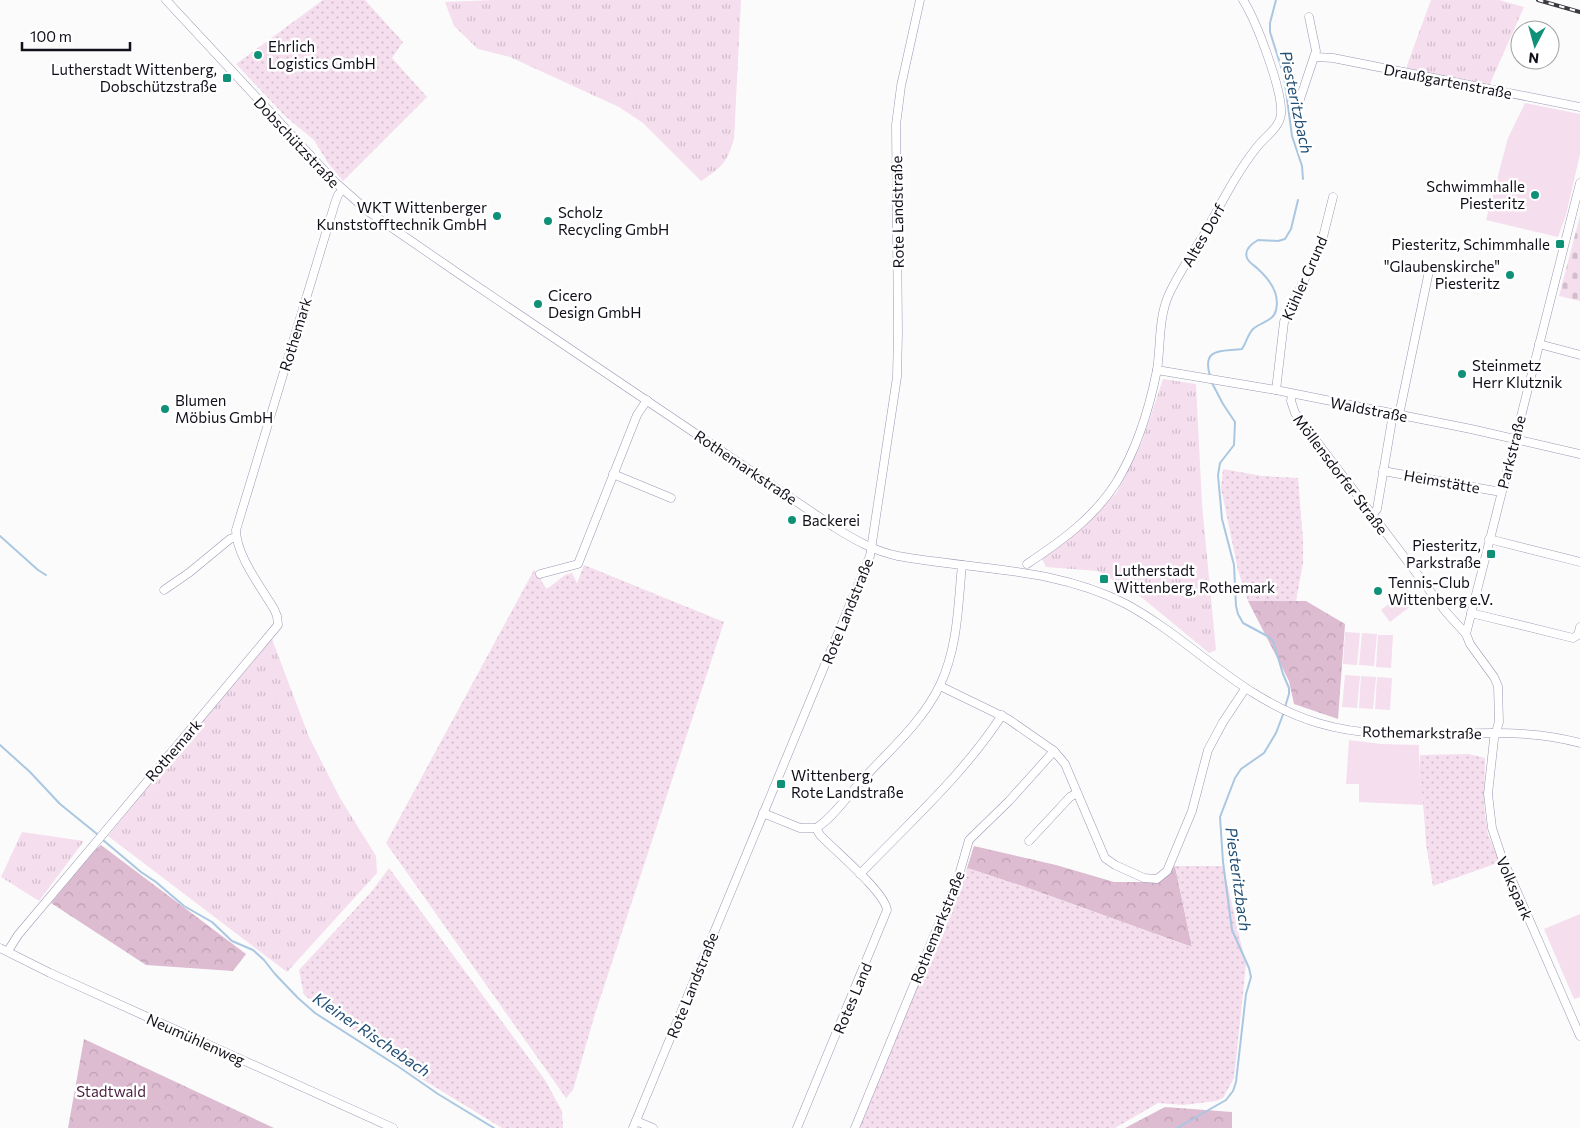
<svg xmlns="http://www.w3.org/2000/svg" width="1580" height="1128" font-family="Commissioner,sans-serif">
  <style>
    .grass { fill: url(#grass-tufts) }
    .forest { fill: url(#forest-crowns) }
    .cemetery { fill: url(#cemetery-stones) }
    .park { fill: url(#park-dots) }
    .pitch { fill: #f5deed }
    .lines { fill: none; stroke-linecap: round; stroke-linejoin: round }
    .stream { stroke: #aac7e1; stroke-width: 2 }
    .minor-casing { stroke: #9c97b4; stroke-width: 9 }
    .minor { stroke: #fff; stroke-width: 8 }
    .rail-casing { stroke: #3b3a42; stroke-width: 4 }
    .rail { stroke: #fff; stroke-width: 2; stroke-dasharray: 5.5; stroke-linecap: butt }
    .poi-dot { fill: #0f9178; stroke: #fff; stroke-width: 2 }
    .labels { text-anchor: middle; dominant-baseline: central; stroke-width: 5; stroke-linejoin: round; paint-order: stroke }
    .poi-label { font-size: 15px; fill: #110f19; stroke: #fff; text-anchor: start }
    .street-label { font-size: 15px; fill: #110f19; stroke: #fff }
    .park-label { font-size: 15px; fill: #4e2241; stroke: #fff }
    .water-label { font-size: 16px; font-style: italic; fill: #224f74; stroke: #fff }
  </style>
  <defs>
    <pattern id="grass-tufts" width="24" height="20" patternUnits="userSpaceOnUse" patternTransform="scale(1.25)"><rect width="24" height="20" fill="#f5deed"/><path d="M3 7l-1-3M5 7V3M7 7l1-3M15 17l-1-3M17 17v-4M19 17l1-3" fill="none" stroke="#d1bdcb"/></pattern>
    <pattern id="forest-crowns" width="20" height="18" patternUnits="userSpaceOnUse" patternTransform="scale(1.25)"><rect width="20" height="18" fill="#ddbbd1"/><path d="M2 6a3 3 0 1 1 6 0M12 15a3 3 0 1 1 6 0" fill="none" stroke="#bda0b3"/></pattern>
    <pattern id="cemetery-stones" width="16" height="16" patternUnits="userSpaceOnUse" patternTransform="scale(1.25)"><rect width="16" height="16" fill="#f5deed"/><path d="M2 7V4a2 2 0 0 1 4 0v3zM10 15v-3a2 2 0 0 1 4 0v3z" fill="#d1bdcb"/></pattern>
    <pattern id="park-dots" width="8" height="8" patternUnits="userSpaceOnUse" patternTransform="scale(1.25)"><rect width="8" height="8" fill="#f5deed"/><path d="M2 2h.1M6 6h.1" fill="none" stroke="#d1bdcb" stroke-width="1.8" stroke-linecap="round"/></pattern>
  </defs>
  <rect width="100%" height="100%" fill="#fbfbfb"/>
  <g class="grass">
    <path d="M494 0H741L734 139C727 163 721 168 701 181L643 123 619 107 510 57 478 49 454 26 445 2Z"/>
    <polygon points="1431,0 1499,0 1524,7 1489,86 1406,68"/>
    <polygon points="1163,379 1196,384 1202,505 1216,650 1209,653 1140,596 1098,571 1046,567 1042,559 1090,521 1117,492 1142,442"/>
    <polygon points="272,639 309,737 340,798 376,856 377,873 287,972 108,836 158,774"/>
    <polygon points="22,832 84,841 39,901 1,877"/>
  </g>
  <g class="forest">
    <polygon points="1248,601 1306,601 1345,624 1338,719 1294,704 1289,681"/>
    <polygon points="101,845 246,954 233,971 146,965 51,903 93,852"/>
    <polygon points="974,846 1056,865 1114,882 1158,882 1175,866 1192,947 1025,887 967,868"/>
    <polygon points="84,1039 274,1128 68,1128"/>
    <polygon points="1165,1107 1232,1112 1232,1128 1125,1128"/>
  </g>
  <polygon class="cemetery" points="1580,216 1580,301 1559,296"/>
  <g class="park">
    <polygon points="323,0 365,0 403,42 392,58 427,97 343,181 328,163 314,140 285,116 236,64"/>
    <polygon points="1223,469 1262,476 1298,478 1303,539 1303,563 1296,601 1248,601 1238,570 1221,488"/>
    <polygon points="584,565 724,622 594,1017 573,1090 566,1098 386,843 534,570 542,576 541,581 547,589 565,575 572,573 577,583"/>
    <polygon points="1469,754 1485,758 1484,806 1488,835 1500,862 1433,886 1426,844 1424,814 1419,771 1420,755"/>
    <polygon points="1175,866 1223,866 1246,965 1234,1078 1223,1098 1216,1101 1183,1105 1158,1103 1115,1128 858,1128 967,868 1025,887 1192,947"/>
    <polygon points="389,868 545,1080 562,1111 563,1128 502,1128 417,1076 304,995 299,970 372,891"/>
  </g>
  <g class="pitch">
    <polygon points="1525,103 1580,114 1580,154 1566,215 1558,237 1486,220 1508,138"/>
    <polygon points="1407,590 1416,602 1390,622 1381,610"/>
    <polygon points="1345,632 1360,633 1357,665 1343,664"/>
    <polygon points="1362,633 1377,634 1374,666 1359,665"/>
    <polygon points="1378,635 1393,635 1391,668 1376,667"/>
    <polygon points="1345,675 1360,676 1357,708 1342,707"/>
    <polygon points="1361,676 1376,677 1373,709 1359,708"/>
    <polygon points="1377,677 1392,678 1390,710 1375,709"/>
    <polygon points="1349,740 1381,744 1419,745 1419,771 1423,805 1359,802 1359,784 1346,784"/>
    <polygon points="1580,914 1580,997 1574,999 1544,929"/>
  </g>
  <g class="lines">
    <g class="stream">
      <polyline points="1276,0 1270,23 1270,32 1284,76 1292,136 1302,166 1303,179"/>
      <path d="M1210 376C1201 346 1224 352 1242 349 1246 343 1248 334 1253 329 1261 322 1274 321 1276 310 1280 294 1269 279 1258 269 1254 265 1249 263 1247 258 1244 250 1251 244 1258 240L1278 241 1285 239 1291 229 1298 200"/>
      <polyline points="1212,383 1223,404 1235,422 1234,445 1220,463 1218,475 1222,519 1234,565 1236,606 1238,614 1243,623 1269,637 1273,641 1283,674 1289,688 1289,694 1285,707"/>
      <polyline points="0,536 38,570 46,575"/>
      <polyline points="0,745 30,772 60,804 97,834"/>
      <polyline points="103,840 141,872 156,882 184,906 212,922 232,941 253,950 264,960 275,974 298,998 315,1013 399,1067 438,1094 494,1128"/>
      <polyline points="1177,1128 1226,1100 1233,1091 1236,1082 1246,994 1251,977 1249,968 1232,930 1223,862 1220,817 1235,778 1241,769 1264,753 1276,733 1284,712"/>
    </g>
    <g class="minor-casing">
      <g id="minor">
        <path d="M166 0 336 183 369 212 462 276 834 527C855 540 874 551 898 556 975 570 1055 567 1126 604 1194 641 1241 700 1318 723 1404 749 1494 719 1580 743"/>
        <polyline points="1316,57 1333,58 1580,107"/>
        <polyline points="1293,107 1299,102 1316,51 1309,17"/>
        <polyline points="1539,344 1580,355"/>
        <polyline points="1157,370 1276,390 1471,429 1580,454"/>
        <polyline points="1276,390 1284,322 1321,245 1333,197"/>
        <polyline points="1292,394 1291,401 1295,413 1446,612 1466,634 1470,644 1494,677 1498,686 1499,722 1494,739 1488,794 1492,828 1501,855 1580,1036"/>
        <polyline points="1399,415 1429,271"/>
        <polyline points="1383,471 1501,492"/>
        <polyline points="613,474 671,498"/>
        <polyline points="1372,515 1377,509 1393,414"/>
        <polyline points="1489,539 1580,562"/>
        <path d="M1027 564C1060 542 1094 518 1116 483 1137 449 1149 410 1157 370 1161 345 1158 316 1170 292 1180 271 1194 251 1206 231 1222 202 1237 172 1257 147 1265 137 1280 127 1281 114 1283 91 1256 20 1243 0"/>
        <polyline points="540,574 578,564 637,415 647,400"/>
        <polyline points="164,590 190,572 230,539 236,537"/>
        <polyline points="1471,613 1573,638 1578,635 1580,627"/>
        <polyline points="1466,634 1580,183"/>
        <polyline points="940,686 1008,719 1054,751 1065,764 1105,858 1115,865 1144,878 1157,879 1167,871 1192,811 1208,750 1223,722 1245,689"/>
        <path d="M763 813 800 828H816L820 835C834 850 885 892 887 910L797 1128"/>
        <path d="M816 828C831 820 850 793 863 779 890 750 923 721 940 685 958 647 958 605 962 565"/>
        <polyline points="1029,841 1070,797 1077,793"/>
        <path d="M860 874C908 824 964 774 1002 715"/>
        <polyline points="0,948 50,973 393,1128"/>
        <path d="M8 951 18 935C105 832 191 729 278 625L277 616 274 609C261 587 236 555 236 530L335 203 338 195 342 190"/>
        <polyline points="636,1121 653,1128"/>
        <polyline points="633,1128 870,556 897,377 898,332 896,125 901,86 920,0"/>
        <polyline points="855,1128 959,875 969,840 1009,801 1054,751"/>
      </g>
    </g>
    <use href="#minor" class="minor"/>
    <g class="rail-casing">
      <polyline id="rail" points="1538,0 1580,12"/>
    </g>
    <use href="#rail" class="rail"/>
  </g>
  <g class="poi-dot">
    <circle cx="258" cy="55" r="5"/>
    <rect x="222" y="73" width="10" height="10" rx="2.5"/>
    <circle cx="1535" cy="195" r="5"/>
    <circle cx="497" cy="216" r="5"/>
    <circle cx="548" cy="221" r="5"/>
    <rect x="1555" y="239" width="10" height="10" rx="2.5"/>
    <circle cx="1510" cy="275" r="5"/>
    <circle cx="538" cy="304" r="5"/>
    <circle cx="1462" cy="374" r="5"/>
    <circle cx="165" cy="409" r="5"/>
    <circle cx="792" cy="520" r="5"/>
    <rect x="1486" y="549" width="10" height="10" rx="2.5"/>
    <rect x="1099" y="574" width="10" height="10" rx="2.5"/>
    <circle cx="1378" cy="591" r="5"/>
    <rect x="776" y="779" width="10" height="10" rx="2.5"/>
  </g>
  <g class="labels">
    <g class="poi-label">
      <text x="268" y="46">Ehrlich<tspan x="268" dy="17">Logistics GmbH</tspan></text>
      <text x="217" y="69" text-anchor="end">Lutherstadt Wittenberg,<tspan x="217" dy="17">Dobschützstraße</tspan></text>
      <text x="1525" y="186" text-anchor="end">Schwimmhalle<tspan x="1525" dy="17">Piesteritz</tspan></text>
      <text x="487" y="207" text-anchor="end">WKT Wittenberger<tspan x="487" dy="17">Kunststofftechnik GmbH</tspan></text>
      <text x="558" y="212">Scholz<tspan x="558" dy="17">Recycling GmbH</tspan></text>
      <text x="1550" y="244" text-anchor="end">Piesteritz, Schimmhalle</text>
      <text x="1500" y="266" text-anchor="end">"Glaubenskirche"<tspan x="1500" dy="17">Piesteritz</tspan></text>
      <text x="548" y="295">Cicero<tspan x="548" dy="17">Design GmbH</tspan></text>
      <text x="1472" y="365">Steinmetz<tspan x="1472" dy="17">Herr Klutznik</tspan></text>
      <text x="175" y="400">Blumen<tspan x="175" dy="17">Möbius GmbH</tspan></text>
      <text x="802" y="520">Backerei</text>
      <text x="1481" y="545" text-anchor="end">Piesteritz,<tspan x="1481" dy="17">Parkstraße</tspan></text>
      <text x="1114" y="570">Lutherstadt<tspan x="1114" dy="17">Wittenberg, Rothemark</tspan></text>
      <text x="1388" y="582">Tennis-Club<tspan x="1388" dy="17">Wittenberg e.V.</tspan></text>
      <text x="791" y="775">Wittenberg,<tspan x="791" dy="17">Rote Landstraße</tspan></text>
    </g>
    <g class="street-label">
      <text transform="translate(1448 81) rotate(11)">Draußgartenstraße</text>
      <text transform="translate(297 142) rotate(47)">Dobschützstraße</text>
      <text transform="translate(897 212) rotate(-91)">Rote Landstraße</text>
      <text transform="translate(1203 235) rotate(-60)">Altes Dorf</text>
      <text transform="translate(1304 278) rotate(-66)">Kühler Grund</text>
      <text transform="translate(295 334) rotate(-73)">Rothemark</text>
      <text transform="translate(1369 409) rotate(11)">Waldstraße</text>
      <text transform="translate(1511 452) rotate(-76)">Parkstraße</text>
      <text transform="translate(746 467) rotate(34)">Rothemarkstraße</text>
      <text transform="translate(1341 474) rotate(53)">Möllensdorfer Straße</text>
      <text transform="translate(1442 481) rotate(10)">Heimstätte</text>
      <text transform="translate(847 611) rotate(-68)">Rote Landstraße</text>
      <text transform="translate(1422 732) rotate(1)">Rothemarkstraße</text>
      <text transform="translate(173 750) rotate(-49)">Rothemark</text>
      <text transform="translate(1515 888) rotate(66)">Volkspark</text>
      <text transform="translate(937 927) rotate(-68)">Rothemarkstraße</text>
      <text transform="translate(692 985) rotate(-68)">Rote Landstraße</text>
      <text transform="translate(852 998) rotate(-67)">Rotes Land</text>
      <text transform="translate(196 1039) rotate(24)">Neumühlenweg</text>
    </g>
    <g class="park-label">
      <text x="111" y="1091">Stadtwald</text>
    </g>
    <g class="water-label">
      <text transform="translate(1297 102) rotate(78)">Piesteritzbach</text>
      <text transform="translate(1239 879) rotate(82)">Piesteritzbach</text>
      <text transform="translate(372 1034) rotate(34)">Kleiner Rischebach</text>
    </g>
  </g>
  <g transform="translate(1535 45) rotate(186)"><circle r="24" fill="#ffffff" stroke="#a09fa3"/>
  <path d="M0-4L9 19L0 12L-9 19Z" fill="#0f9178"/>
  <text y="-8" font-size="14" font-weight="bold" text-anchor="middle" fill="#110f19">N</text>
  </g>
  <path d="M22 42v8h108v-8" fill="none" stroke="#110f19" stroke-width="2.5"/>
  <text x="30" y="42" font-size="15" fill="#110f19" stroke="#ffffff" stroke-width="4" paint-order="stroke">100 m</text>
</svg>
